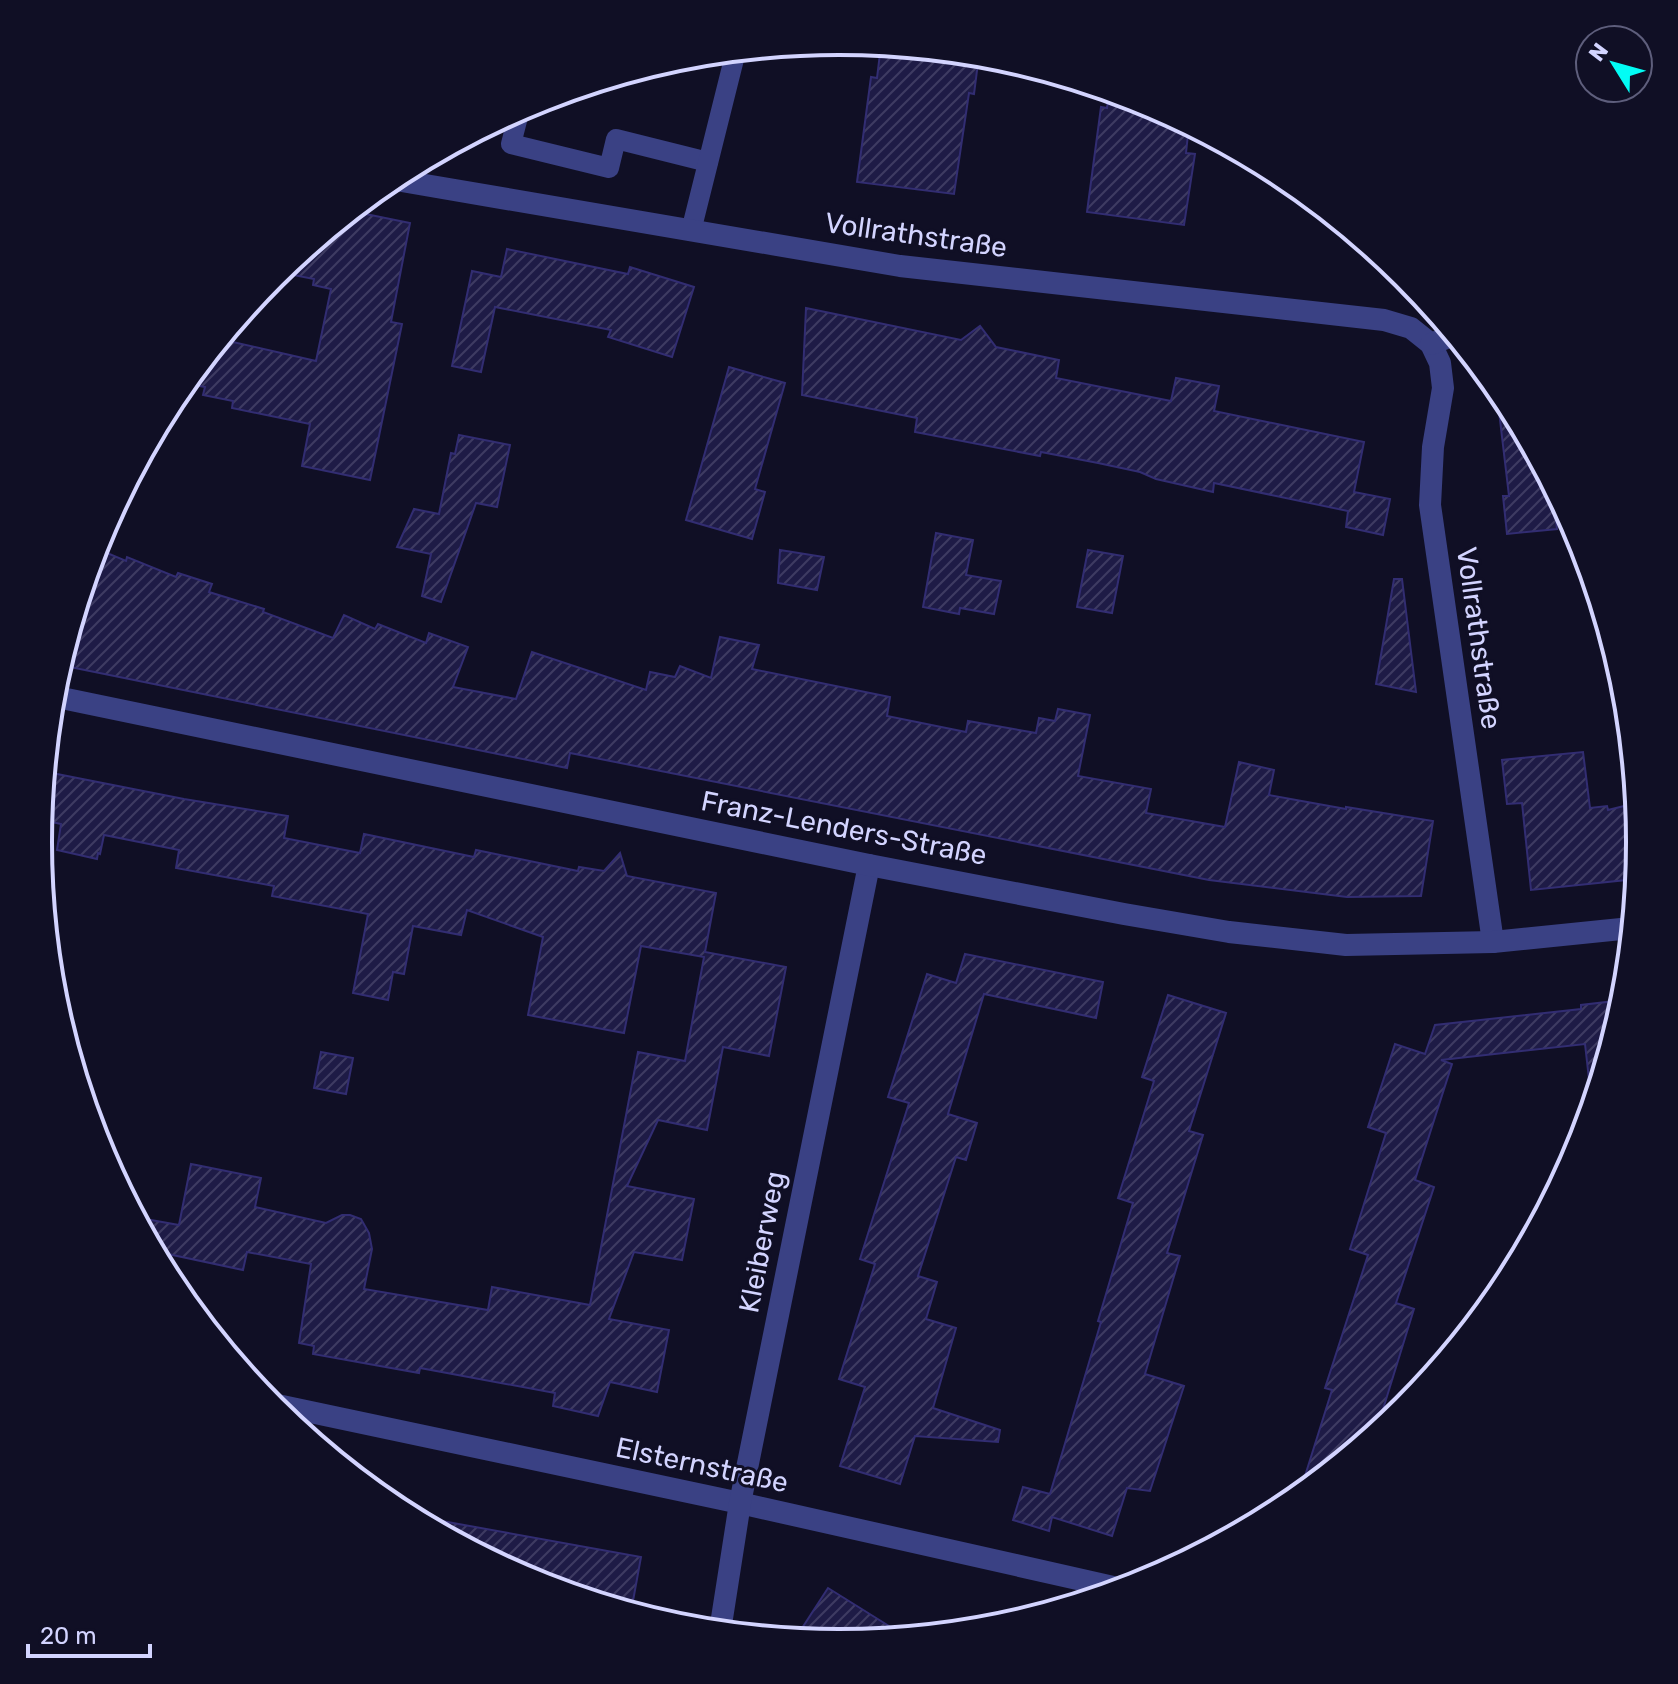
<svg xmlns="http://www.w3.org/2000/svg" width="1678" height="1684" font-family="Rubik,sans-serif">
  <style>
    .building { fill: url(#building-hatch); stroke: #322d72; stroke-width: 2 }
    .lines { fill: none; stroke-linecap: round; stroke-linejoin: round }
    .service { stroke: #3a4184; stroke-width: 20 }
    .minor { stroke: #3a4184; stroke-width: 22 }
    .tertiary { stroke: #3a4184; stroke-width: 22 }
    .labels { text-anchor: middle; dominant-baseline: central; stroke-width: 6; stroke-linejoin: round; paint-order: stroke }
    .street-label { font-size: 28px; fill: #d3d4ff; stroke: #100f25 }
    .rim { fill: none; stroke: #d3d4ff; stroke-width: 4 }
  </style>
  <defs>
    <pattern id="building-hatch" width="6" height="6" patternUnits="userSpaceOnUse" patternTransform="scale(2)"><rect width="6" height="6" fill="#1e1b46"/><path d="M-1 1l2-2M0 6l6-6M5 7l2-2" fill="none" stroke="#3e3b62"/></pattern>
  </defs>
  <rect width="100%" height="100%" fill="#100f25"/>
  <g class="building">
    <polygon points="881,45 979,55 974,94 969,93 954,194 857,182 871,77 877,78"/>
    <polygon points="1109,91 1146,102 1189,125 1186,153 1195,154 1184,225 1087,212 1101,107 1107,108"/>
    <polygon points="351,211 410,223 391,322 402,324 370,480 302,466 310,424 232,408 233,401 203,395 205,387 184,383 220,339 316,361 331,289 313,285 314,279 278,272"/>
    <polygon points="507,249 628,274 630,267 694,287 672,357 608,337 611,330 495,307 481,372 452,366 472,271 501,277"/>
    <polygon points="806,308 961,340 980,326 996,347 1059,360 1056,378 1171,401 1176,378 1219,386 1214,411 1364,442 1354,492 1390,499 1383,535 1346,527 1348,511 1214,483 1213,492 1156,479 1140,472 1098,463 1041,452 1040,456 915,432 917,418 802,395"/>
    <polygon points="729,367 785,383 755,489 765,492 752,539 686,520"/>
    <polygon points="1496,386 1505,397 1552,484 1557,529 1507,534 1503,496 1509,496"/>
    <polygon points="459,435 510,445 497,507 476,503 441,602 422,596 431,554 397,547 414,509 439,514 451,453 455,454"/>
    <polygon points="936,533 973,540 966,575 1001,581 994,614 960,608 959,614 923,607"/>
    <polygon points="95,548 126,561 127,557 176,577 178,573 212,584 209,592 264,609 263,612 333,638 344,615 375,629 378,624 426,643 429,633 468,647 453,687 516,699 532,652 646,690 650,672 675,677 680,666 711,678 720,637 759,645 752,669 890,697 887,716 966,732 968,721 1036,733 1039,718 1055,721 1058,709 1090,715 1078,776 1151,789 1146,813 1225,827 1239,762 1274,770 1269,795 1346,809 1346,807 1433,821 1421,896 1347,897 1209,880 570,753 567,768 60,665"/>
    <polygon points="780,550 824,557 817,590 778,583"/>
    <polygon points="1088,550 1123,556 1112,613 1077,607"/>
    <polygon points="1394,579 1402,579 1416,692 1376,684"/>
    <polygon points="1583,752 1590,808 1607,806 1608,810 1636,803 1640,842 1636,879 1531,890 1522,803 1507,804 1502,760"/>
    <polygon points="52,773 184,799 288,816 284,838 360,853 364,834 474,857 476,850 578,871 579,867 604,871 620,853 627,876 716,893 705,952 786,967 769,1056 723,1047 707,1130 658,1120 627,1186 694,1199 682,1260 634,1252 609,1319 669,1330 657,1392 610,1382 598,1416 553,1406 555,1393 420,1368 419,1373 313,1354 314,1346 299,1343 311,1264 247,1252 243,1270 154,1251 135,1217 179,1225 191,1164 261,1178 255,1207 326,1223 342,1215 350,1215 361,1219 369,1233 372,1249 364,1289 488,1310 492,1287 590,1305 638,1052 685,1061 704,957 641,946 624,1033 528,1015 543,937 467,910 461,935 413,926 404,974 393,972 388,1000 353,993 368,914 272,896 274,886 176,868 179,850 104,835 100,854 98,853 97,859 57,850 61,824 42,820"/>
    <polygon points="965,954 1103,982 1096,1018 984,994 948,1114 977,1123 966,1160 956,1157 918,1276 937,1282 926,1319 956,1328 933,1408 1000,1430 998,1442 915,1436 900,1484 840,1466 865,1387 839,1379 875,1264 860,1259 909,1103 888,1097 927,974 956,983"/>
    <polygon points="1168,995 1226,1013 1189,1131 1203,1135 1167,1253 1180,1256 1145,1374 1184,1386 1150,1491 1127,1488 1112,1536 1052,1517 1049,1531 1013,1520 1023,1487 1050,1494 1101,1322 1098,1321 1133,1203 1118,1198 1154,1081 1142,1077"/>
    <polygon points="1624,1000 1592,1106 1585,1044 1441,1060 1452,1064 1415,1180 1434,1187 1396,1303 1414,1309 1376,1432 1299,1495 1332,1390 1325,1388 1368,1255 1350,1249 1386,1133 1368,1127 1395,1044 1425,1054 1435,1025 1581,1009 1581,1005"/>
    <polygon points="321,1052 353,1058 346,1094 314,1088"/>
    <polygon points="431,1519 641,1557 631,1612 532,1582 428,1526"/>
    <polygon points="828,1588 905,1636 839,1643 795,1639"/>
  </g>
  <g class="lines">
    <g class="service">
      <polyline points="520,109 511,144 609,168 616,139 708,162"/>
      <polyline points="691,231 736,51"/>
    </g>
    <g class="minor">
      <polyline points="390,179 900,266 1384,320 1411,328 1431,344 1440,363 1443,388 1433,447 1430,505 1493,942"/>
      <polyline points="1431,344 1454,335"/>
      <polyline points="268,1403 740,1503 1122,1589"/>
      <polyline points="720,1631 740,1503 869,865"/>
    </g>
    <polyline class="tertiary" points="52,696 869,865 1124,914 1229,932 1346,945 1493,942 1631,928"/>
  </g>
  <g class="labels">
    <g class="street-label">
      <text transform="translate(916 235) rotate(8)">Vollrathstraße</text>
      <text transform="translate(1479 638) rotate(82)">Vollrathstraße</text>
      <text transform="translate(844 828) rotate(11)">Franz-Lenders-Straße</text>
      <text transform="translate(762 1242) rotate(-79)">Kleiberweg</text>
      <text transform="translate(702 1465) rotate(12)">Elsternstraße</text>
    </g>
  </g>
  <path d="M0 0H1678V1684H0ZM52 842a787 787 0 1 1 1574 0a787 787 0 1 1-1574 0Z" fill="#100f25" fill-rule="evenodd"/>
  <path class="rim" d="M52 842a787 787 0 1 1 1574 0a787 787 0 1 1-1574 0Z"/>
  <g transform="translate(1614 64) rotate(307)"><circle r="38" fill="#100f25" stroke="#5e5e7c" stroke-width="2"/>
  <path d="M0-6L14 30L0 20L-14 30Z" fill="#02fcf5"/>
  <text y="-12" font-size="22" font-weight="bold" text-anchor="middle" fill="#d3d4ff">N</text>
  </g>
  <path d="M28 1644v12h122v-12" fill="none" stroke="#d3d4ff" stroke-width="4"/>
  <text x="40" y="1644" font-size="24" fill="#d3d4ff" stroke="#100f25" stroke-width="6" paint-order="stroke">20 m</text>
</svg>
